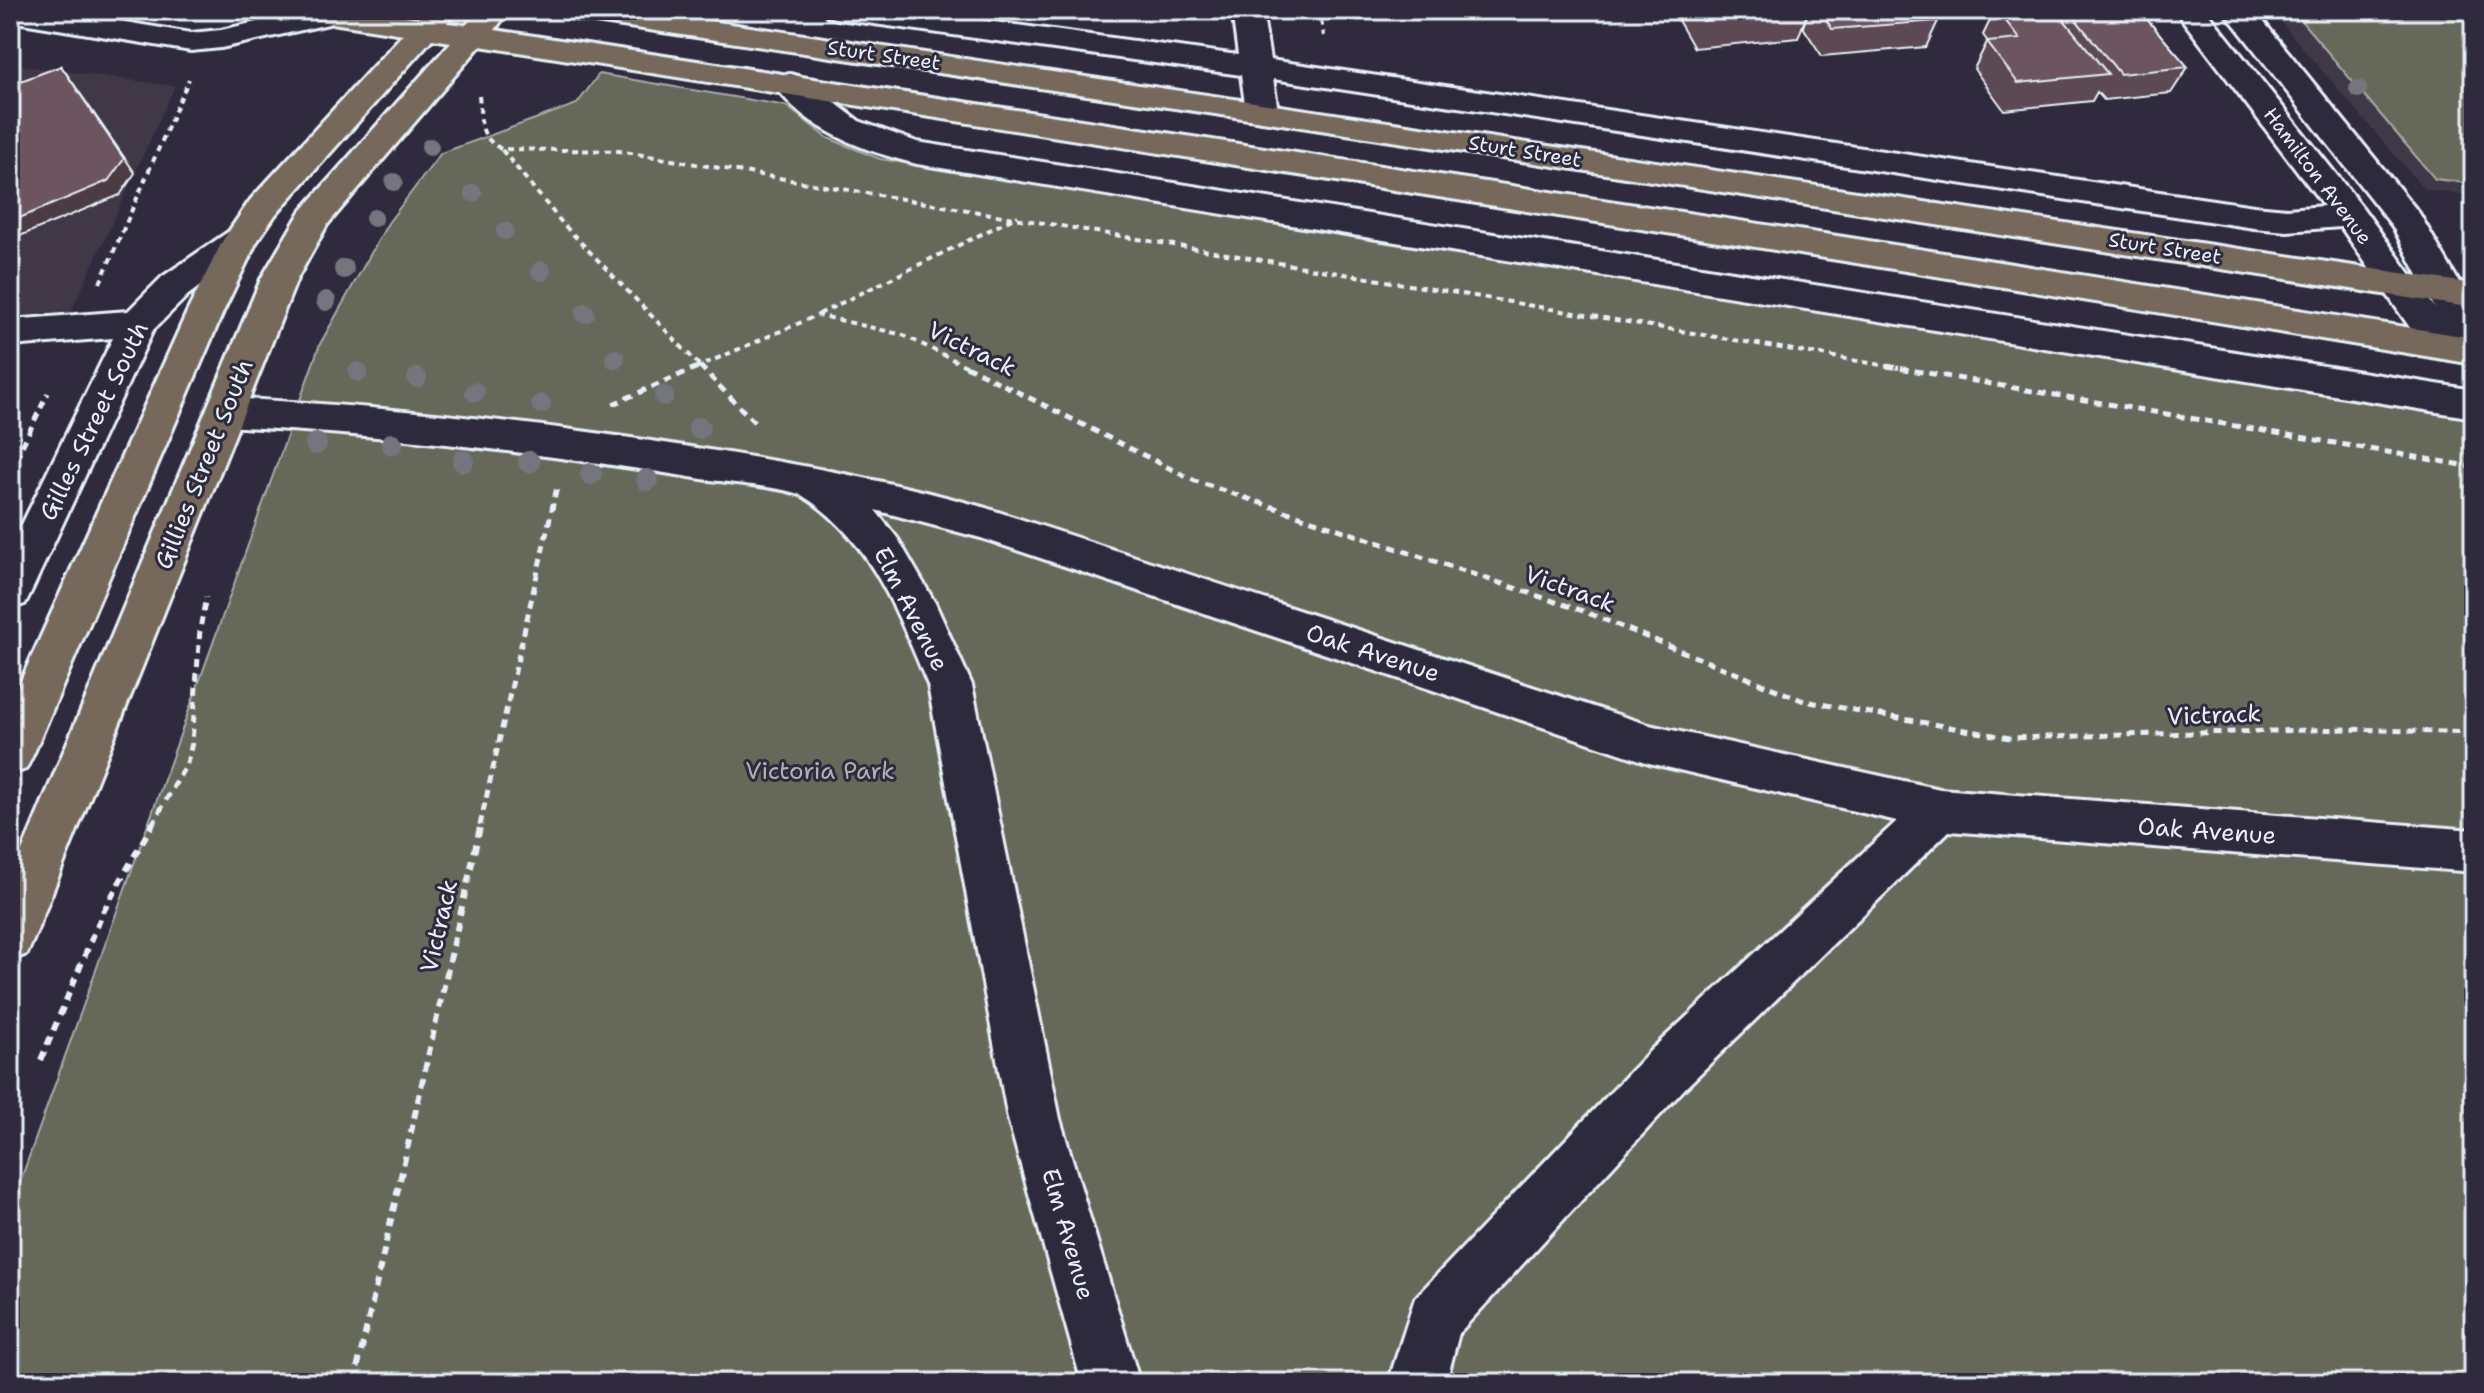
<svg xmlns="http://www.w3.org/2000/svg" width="2484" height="1393" font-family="'Shantell Sans',sans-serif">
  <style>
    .built { fill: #413747 }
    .green { fill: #66685a; stroke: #a7aca9; stroke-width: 2 }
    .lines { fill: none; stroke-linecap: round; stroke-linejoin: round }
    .minor-casing { stroke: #e8f1f8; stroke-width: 6 }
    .major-casing { stroke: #e8f1f8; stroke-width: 6 }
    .path-far2 { stroke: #e8f1f8; stroke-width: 4; stroke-dasharray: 6 5; stroke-linecap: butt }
    .path-far1 { stroke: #e8f1f8; stroke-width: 5; stroke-dasharray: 8 6; stroke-linecap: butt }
    .path { stroke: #e8f1f8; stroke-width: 6; stroke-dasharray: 9 7; stroke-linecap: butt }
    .minor { fill: #2f2a3d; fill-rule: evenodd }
    .major { fill: #76695c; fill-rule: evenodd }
    .tree { fill: #75757d }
    .wall { fill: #5d4852; stroke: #e8f1f8; stroke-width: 2 }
    .shaded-wall { fill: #4c3b42; stroke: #e8f1f8; stroke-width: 2 }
    .building { fill: #6c545f; stroke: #e8f1f8; stroke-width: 2 }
    .labels { text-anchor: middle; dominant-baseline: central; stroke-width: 6; stroke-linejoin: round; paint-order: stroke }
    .far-street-label { font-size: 20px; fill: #e8f1f8; stroke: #2f2a3d }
    .street-label { font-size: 24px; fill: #e8f1f8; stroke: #2f2a3d }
    .park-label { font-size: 24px; fill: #aeb3b1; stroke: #2f2a3d }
  </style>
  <rect width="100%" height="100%" fill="#2f2a3d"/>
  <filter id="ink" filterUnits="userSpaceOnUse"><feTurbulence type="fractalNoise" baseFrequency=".0125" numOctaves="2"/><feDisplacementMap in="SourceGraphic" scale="16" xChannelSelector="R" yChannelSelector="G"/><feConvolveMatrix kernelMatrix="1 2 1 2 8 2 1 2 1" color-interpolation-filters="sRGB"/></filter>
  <g filter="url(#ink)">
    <g class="built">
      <polygon points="2270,10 2474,10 2474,196 2424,189"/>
      <polygon points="10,64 175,86 71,312 10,316"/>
    </g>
    <g class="green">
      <polygon points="2292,10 2474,10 2474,184 2435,179"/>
      <polygon points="599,74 786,106 828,138 880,159 2474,413 2474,1383 10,1383 10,1210 320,344 388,223 441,153 577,104"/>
    </g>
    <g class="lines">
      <g class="minor-casing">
        <g id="minor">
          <polygon points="10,10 53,10 191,33 221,30 310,10 345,10 348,14 344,20 333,23 221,48 191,51 10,21"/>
          <polygon points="823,10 905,10 1238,55 1232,10 1262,10 1270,60 2254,206 2287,209 2324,206 2175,10 2206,10 2362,207 2435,308 2393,227 2223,10 2254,10 2419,213 2464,291 2474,316 2474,345 2458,347 2454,354 2441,358 2428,354 2341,227 2287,231 2254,228 1273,79 1278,111 1273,118 1262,121 1251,118 1246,111 1241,75 838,19 827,16"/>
          <path d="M790 74 801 77 859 121 917 142 2474 390V418L917 164C865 151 806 131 774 84L779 77Z"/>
          <polygon points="240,228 252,232 257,240 252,248 188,295 153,330 31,592 25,604 10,609 10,549 113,338 10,346 10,320 128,311 162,277 228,232"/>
          <path d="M226 398C380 406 532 422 684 446 786 462 886 479 986 508L1649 725 1940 789 2474 830V872L1949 831 1686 1087 1459 1333 1446 1383H1388L1415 1298 1650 1051 1897 821 1649 763 981 538 875 510 898 539 935 603 972 685 1060 1119 1140 1383H1082L1008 1119 928 685C899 616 870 537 803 496 787 487 724 482 702 479 544 453 386 435 226 426L212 422 207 412 212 402Z"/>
        </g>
      </g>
      <g class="major-casing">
        <g id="major">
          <path d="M291 10H365L418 18 425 10H455L447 23 466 25C476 14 482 10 498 14L502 20 495 30 1844 237 2474 338V364L1844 261 480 46 327 225 297 279 34 938 27 954 10 961V880L261 279 301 211 451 42 432 39 275 215 256 243 223 312 33 755 26 769 10 775V705L187 312 223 240 251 199 403 34 306 19 295 16Z"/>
          <polygon points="560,10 637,10 2474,284 2474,308 1262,121 575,19 564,16"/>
        </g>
      </g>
      <g class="path-far2">
        <polyline points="1319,10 1324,36"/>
        <path d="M479 96C482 121 477 135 501 149L619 151 1899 368"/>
        <polyline points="502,150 563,224 702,368"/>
        <polyline points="100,283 189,79"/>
        <polyline points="819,314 1018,216"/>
        <polyline points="695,368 818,315 903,335 970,368"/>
      </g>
      <g class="path-far1">
        <polyline points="700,366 758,426"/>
        <polyline points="966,366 1195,481 1583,611 1804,701 2010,738 2347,729 2474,733"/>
        <polyline points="1887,366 2474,467"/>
        <polyline points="613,404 700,366"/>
        <polyline points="10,471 48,393"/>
        <polyline points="152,825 187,763 192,743 200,629 206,597"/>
        <polyline points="480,825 557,487"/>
      </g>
      <g class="path">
        <polyline points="41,1060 104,910 153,823"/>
        <polyline points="354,1383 481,823"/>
      </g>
      <use href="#minor" class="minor"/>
      <use href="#major" class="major"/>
    </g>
    <g class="tree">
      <circle cx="2358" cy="89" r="9"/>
      <circle cx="430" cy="147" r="9"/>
      <circle cx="394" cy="182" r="9"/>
      <circle cx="473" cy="193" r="9"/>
      <circle cx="374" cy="218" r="9"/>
      <circle cx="505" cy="231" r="9"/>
      <circle cx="344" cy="269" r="10"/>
      <circle cx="541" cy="271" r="10"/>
      <circle cx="326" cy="301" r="10"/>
      <circle cx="585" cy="313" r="10"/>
      <circle cx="615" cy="359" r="10"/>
      <circle cx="358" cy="372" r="10"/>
      <circle cx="417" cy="378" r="10"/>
      <circle cx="475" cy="392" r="10"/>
      <circle cx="664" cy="396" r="10"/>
      <circle cx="541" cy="404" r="10"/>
      <circle cx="699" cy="428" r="11"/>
      <circle cx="316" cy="444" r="11"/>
      <circle cx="392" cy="444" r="11"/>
      <circle cx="463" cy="461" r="11"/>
      <circle cx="529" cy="462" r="11"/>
      <circle cx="591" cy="474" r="11"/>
      <circle cx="647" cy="480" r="11"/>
    </g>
    <g class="wall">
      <polygon points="1672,10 1808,10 1808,11 1798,38 1694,48"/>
      <polygon points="1809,10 1930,10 1938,21 1926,47 1822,56 1803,27"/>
      <polygon points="1995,10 2139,10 2188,67 2171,93 2104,100 2097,92 2092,101 2004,110 1974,69 1987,42 1988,42 1983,35"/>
    </g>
    <polygon class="shaded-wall" points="61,66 71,80 135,173 120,195 10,240 10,222"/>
    <g class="building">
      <polygon points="1695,10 1808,10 1808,11 1702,21"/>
      <polygon points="1820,10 1930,10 1938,21 1832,29"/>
      <polygon points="1997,10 2056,10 2108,74 2018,83 1987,42 2020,39"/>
      <polygon points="2068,10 2139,10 2188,67 2120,74"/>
      <polygon points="61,66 124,159 108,181 10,222 10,85"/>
    </g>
  </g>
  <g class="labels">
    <g class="far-street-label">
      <text transform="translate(884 55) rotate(8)">Sturt Street</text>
      <text transform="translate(1525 151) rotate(9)">Sturt Street</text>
      <text transform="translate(2318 176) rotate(53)">Hamilton Avenue</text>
      <text transform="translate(2165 248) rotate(9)">Sturt Street</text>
    </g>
    <g class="street-label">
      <text transform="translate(972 349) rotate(26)">Victrack</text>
      <text transform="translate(94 421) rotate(-64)">Gilles Street South</text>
      <text transform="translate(204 464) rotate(-68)">Gillies Street South</text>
      <text transform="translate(1570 589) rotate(20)">Victrack</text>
      <text transform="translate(911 609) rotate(63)">Elm Avenue</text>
      <text transform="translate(1373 653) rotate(18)">Oak Avenue</text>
      <text transform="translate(2214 715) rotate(-2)">Victrack</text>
      <text transform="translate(2207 831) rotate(4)">Oak Avenue</text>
      <text transform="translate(439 926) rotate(-77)">Victrack</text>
      <text transform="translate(1068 1234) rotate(74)">Elm Avenue</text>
    </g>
    <g class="park-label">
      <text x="820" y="771">Victoria Park</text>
    </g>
  </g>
  <rect width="2484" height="1393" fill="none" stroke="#2f2a3d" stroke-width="40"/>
  <rect x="20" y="20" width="2444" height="1353" fill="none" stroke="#e8f1f8" stroke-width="3" filter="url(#ink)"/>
</svg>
